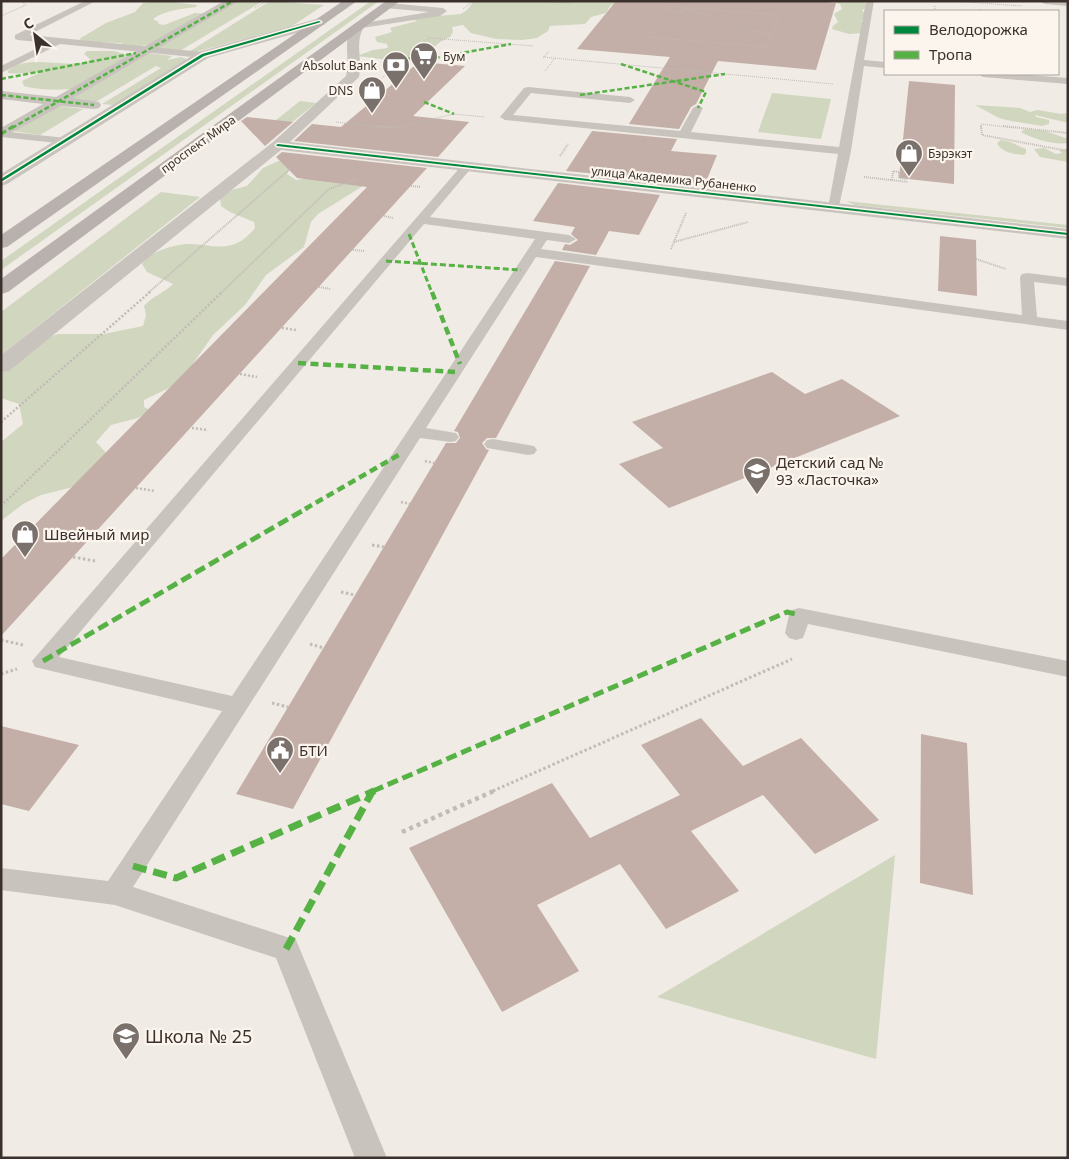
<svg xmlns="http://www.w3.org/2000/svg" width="1069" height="1159" font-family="'Noto Sans',sans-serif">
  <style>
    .green { fill: #d1d6bf }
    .building { fill: #c3afa7 }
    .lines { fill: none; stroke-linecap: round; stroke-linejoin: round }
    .path-far4 { stroke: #c2bbb6; stroke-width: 1; stroke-dasharray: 1 1; stroke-linecap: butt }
    .path-far3 { stroke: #c2bbb6; stroke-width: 2; stroke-dasharray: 1 1; stroke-linecap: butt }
    .path-far2 { stroke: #c2bbb6; stroke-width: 2.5; stroke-dasharray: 2 2; stroke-linecap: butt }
    .path-far1 { stroke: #c2bbb6; stroke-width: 3; stroke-dasharray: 2.5 2.5; stroke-linecap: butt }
    .path { stroke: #c2bbb6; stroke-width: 4.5; stroke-dasharray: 4 4; stroke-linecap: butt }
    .service { fill: #c9c3be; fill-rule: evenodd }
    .pedestrian { fill: #c9c3be; fill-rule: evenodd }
    .minor { fill: #c9c3be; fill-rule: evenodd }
    .primary { fill: #b8b1ad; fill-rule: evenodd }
    .quiet-far4 { stroke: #57b246; stroke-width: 2.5; stroke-dasharray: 5 2.5; stroke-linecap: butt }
    .quiet-far3 { stroke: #57b246; stroke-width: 3; stroke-dasharray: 6 3; stroke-linecap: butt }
    .quiet-far2 { stroke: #57b246; stroke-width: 4.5; stroke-dasharray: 8 4.5; stroke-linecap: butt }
    .quiet-far1 { stroke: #57b246; stroke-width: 5; stroke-dasharray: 11 5; stroke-linecap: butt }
    .quiet { stroke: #57b246; stroke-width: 7; stroke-dasharray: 14 7; stroke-linecap: butt }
    .cycleway-casing { stroke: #fbf5ee; stroke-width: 3 }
    .cycleway { fill: #00873e; fill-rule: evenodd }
    .labels { text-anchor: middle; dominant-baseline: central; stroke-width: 4.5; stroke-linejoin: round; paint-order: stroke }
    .far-poi-label { font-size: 12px; fill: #3b302b; stroke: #fbf5ee; text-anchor: start }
    .far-street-label { font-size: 12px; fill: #3b302b; stroke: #fbf5ee }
    .poi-label { font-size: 15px; fill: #3b302b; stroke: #fbf5ee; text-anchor: start }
    .near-poi-label { font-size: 18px; fill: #3b302b; stroke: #fbf5ee; text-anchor: start }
  </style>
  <rect width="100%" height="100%" fill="#f0ebe5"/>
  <g class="green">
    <path d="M164 1 197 5 196 7C181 9 167 10 154 18V20L159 22 158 24 164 25 195 13 207 14 237 1H263L178 52 152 50 151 44 128 49 122 48V43L87 42 79 39 106 23 135 12 143 3Z"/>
    <polygon points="270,1 324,5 292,26 195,52 187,53"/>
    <polygon points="371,1 379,1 1,270 1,261"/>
    <polygon points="474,1 618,1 610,6 606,13 591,17 585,24 550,26 548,31 537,38 522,40 496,39 471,33 463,25 452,27 453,32 450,37 440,42 422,57 404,62 357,56 373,50 388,48 387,44 377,42 375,37 392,32 390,28 417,21 412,18 461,14 467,10"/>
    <polygon points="830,1 865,1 864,2 867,7 862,10 867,17 861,21 865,26 863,33 849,34 832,29 833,26 838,22 834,14 842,9 840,4"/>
    <path d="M87 51H114L131 56 147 53 172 56 167 60 181 57 189 60 113 105 102 104 161 68 156 66 94 103 66 100 81 88C61 90 43 91 24 86L22 81 39 73C29 71 19 75 8 73V71C28 52 66 71 91 60L84 54Z"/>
    <polygon points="772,93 831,99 821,139 758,132"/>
    <polygon points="300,101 316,103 291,123 275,121"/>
    <polygon points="975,105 1020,108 1030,112 1038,110 1061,114 1068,113 1068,123 1035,115 1036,117 1049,120 1049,124 1042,126 1011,121 999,118"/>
    <polygon points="57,106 83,109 40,135 12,131"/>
    <path d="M1025 129 1045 131 1068 139V143C1054 145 1033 139 1021 132Z"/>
    <path d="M1001 140 1010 142 1026 149V153L1024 155C1014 154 1002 153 997 143Z"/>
    <polygon points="1044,148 1056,154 1062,153 1059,150 1068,149 1068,162 1040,157 1034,149"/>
    <path d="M283 159 289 168 287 174 296 180 314 177 363 186 318 214 311 222 304 247 266 275 245 305 213 335 183 378 167 389 144 400V407L150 410 138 418 111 425 96 442 108 455 81 485 41 495 23 504 1 521V442L23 424 19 404 1 398V368L38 341 58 334H104L143 326 146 315 144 306C153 296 164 293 173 284L147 272 142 264C149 252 173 245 187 244 205 243 219 251 237 243 244 240 250 234 255 228L254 222 230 212 221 206 220 198 232 190 247 186 263 168Z"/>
    <polygon points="161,192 200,197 1,355 1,312"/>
    <polygon points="846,201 1068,225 1068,228 855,205"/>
    <polygon points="895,855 876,1059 657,997"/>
  </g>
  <g class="building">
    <polygon points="616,1 816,1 836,3 816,70 718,61 696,104 691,107 679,129 629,124 670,57 577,49"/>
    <polygon points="419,62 465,66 413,116 469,122 438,157 294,141 312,124 341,127"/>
    <polygon points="909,81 955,85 954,184 899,178"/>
    <polygon points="247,117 293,122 265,146 241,121"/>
    <polygon points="592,131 677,139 671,151 717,155 705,184 566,171"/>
    <polygon points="282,152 427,168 1,636 1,559 367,187 297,178 276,157"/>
    <polygon points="558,183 660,195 639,235 609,231 596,255 562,250 565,244 570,245 578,240 571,234 575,227 533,221"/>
    <polygon points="940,236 976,240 977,296 938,291"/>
    <polygon points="555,261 590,266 496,438 487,438 482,443 486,449 489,450 293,809 236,794 446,443 456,443 460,438 458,432 454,431"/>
    <polygon points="772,372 805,394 842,379 900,416 669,508 619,464 663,448 632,422"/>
    <polygon points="701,718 743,766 801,738 879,820 815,854 763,795 691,831 739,891 666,929 620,864 537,905 579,971 502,1012 409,848 552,783 590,838 680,795 641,745"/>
    <polygon points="1,726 79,745 29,811 1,804"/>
    <polygon points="921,734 967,743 973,895 920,883"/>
  </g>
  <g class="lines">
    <g class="path-far4">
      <polyline points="529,1 572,3"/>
      <polyline points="953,1 1022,6"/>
      <polyline points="935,6 935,11"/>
      <polyline points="255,8 267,1"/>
      <polyline points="685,8 752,31 771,33"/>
      <polyline points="463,9 473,1"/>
      <polyline points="980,9 980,11"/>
      <polyline points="666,10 682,12 685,8"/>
      <polyline points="1,16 26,5 21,1"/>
      <polyline points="647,36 651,31"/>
      <polyline points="647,37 767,47 779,15 668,6 665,10"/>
      <polyline points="430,38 533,46"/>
      <polyline points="543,57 833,84"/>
      <polyline points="544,57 549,51"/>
      <polyline points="545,71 555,58"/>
      <polyline points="377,82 430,37"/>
      <polyline points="336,122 389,128"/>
      <polyline points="395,128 454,114 485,117"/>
      <polyline points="981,128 981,124 1015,128"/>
    </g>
    <g class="path-far3">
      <polyline points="377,126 393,128 400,126"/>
      <polyline points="981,126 982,135 1068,151"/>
      <polyline points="1003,126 1068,133"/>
      <polyline points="560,156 568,144"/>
      <polyline points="864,177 908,182"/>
      <polyline points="892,180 893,171 899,172 899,178 908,179"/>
      <polyline points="411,186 421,187"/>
      <polyline points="384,216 393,218"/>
      <polyline points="674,242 748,222"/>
      <polyline points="671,249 686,213"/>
      <polyline points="353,250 365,251"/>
      <polyline points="976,259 1006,269"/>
      <polyline points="319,287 331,289"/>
      <polyline points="148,293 290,169"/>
      <polyline points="221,293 329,189 358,179"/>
    </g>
    <g class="path-far2">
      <polyline points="282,328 296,330"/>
      <polyline points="240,374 257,377"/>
      <polyline points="1,422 150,292"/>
      <polyline points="192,428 208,430"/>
      <polyline points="425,461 434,463"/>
      <polyline points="136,488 155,491"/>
      <polyline points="401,502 410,504"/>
      <polyline points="1,506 222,292"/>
    </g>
    <g class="path-far1">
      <polyline points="372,545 384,547"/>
      <polyline points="73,557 95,561"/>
      <polyline points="341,592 355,595"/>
      <polyline points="1,640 23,645"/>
      <polyline points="310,644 324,648"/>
      <polyline points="1,674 17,669"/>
      <polyline points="272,703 288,707"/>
      <polyline points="493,791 792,659"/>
    </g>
    <polyline class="path" points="402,832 496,790"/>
    <g class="service">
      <polygon points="85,1 96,1 29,35 203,52 208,55 203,58 60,44 1,73 1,66 48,43 18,40 15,39 15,35"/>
      <polygon points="866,1 874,1 864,60 885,62 885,68 864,66 851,151 838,211 834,212 828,208 838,154 505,120 500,117 524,88 528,87 630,97 635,100 630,103 531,93 513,115 680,131 693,108 698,105 703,108 691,132 839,147"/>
      <polygon points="388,3 443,8 447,11 440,16 355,29 354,27 358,24 429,12 385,8 384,6"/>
      <polygon points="978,74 1016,74 1068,78 1068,84 983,77"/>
      <polygon points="1,131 66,138 72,141 66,144 1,137"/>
      <path d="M467 162 473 166 430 217 569 235 576 239 569 243 547 240 541 249 1022 315 1020 277 1022 274 1027 273 1068 278V286L1034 282 1037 317 1068 321V330L536 257 426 428 456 433 459 437 456 441 450 442 420 438 133 887 296 940 387 1158H355L276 958 115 905 1 890V868L108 881 222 711 43 669 35 667 32 661 463 164ZM424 224 535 239 232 696 59 657Z"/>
      <polygon points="493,439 534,446 537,450 534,454 528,455 487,448 484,444 487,440"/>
      <polygon points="799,608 1068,661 1068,677 808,624 803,638 796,640 789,638 785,633 789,615 792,610"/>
    </g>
    <polygon class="pedestrian" points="224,1 239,1 73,98 99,102 101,105 99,108 94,109 61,106 1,138 1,128 43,104 1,99 1,91 56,97"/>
    <g class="minor">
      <polygon points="1039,1 1068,1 1068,6 1045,4"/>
      <polygon points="320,18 326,22 324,25 208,58 7,184 1,186 1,174 198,52"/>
      <path d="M358 23 364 27C354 43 363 60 359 77L290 142 1068 229V239L281 150 9 371 1 372V355L273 142 346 76C351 56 341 43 354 24Z"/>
    </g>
    <g class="primary">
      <polygon points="343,1 357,1 7,247 1,248 1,235"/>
      <polygon points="386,1 400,1 8,292 1,294 1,279"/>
    </g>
    <g class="quiet-far4">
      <polyline points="405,58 424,60 511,44"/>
      <polyline points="621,64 706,92 698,108"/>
      <polyline points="1,79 136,53"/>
      <polyline points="1,95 94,105"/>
      <polyline points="580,95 725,74"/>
      <polyline points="424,102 454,114"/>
      <polyline points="12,128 233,1"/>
    </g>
    <g class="quiet-far3">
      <polyline points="1,134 14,126"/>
      <polyline points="409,234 432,293"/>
      <polyline points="386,261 521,270"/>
    </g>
    <g class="quiet-far2">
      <polyline points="432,292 460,364"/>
      <polyline points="298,363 455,372"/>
      <polyline points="305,509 402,453"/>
    </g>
    <g class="quiet-far1">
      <polyline points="43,661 307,508"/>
      <polyline points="373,791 787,612 799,615"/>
    </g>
    <g class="quiet">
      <polyline points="133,866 176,878 372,792"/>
      <polyline points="286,949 372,792 376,790"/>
    </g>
    <g class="cycleway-casing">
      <g id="cycleway">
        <polygon points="319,21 321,22 204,56 1,182 1,179 202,54"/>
        <polygon points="278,144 1068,233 1068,235 277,146 276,145"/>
      </g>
    </g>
    <use href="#cycleway" class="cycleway"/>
  </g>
  <defs>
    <g id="supermarket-pin" transform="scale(1.4375)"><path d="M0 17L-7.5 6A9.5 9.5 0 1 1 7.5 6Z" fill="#7a716c" stroke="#fbf5ee"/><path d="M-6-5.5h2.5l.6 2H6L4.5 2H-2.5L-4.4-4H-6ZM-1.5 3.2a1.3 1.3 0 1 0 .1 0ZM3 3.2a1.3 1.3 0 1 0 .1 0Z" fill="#fff"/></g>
    <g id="bank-pin" transform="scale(1.4375)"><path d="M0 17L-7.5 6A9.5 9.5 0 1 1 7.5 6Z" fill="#7a716c" stroke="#fbf5ee"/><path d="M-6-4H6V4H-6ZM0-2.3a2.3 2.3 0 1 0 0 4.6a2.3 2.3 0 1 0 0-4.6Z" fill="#fff"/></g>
    <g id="shop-pin" transform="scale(1.4375)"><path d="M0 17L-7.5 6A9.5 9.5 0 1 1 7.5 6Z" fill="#7a716c" stroke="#fbf5ee"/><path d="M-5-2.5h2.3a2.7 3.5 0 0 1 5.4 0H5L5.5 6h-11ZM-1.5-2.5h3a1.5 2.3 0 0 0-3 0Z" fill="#fff"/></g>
    <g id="school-pin" transform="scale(1.4375)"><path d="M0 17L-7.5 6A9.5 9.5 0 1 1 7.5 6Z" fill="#7a716c" stroke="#fbf5ee"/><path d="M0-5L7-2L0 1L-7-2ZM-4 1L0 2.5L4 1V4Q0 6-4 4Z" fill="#fff"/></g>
    <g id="civic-pin" transform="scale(1.4375)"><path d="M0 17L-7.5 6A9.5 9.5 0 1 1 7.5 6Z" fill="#7a716c" stroke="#fbf5ee"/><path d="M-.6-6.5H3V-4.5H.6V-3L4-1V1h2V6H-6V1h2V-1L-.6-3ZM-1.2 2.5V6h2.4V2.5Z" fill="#fff"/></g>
  </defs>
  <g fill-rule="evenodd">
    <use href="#supermarket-pin" x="424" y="56"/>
    <use href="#bank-pin" x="396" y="65"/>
    <use href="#shop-pin" x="372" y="90"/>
    <use href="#shop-pin" x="909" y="153"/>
    <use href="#school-pin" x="757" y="471"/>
    <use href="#shop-pin" x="25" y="534"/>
    <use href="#civic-pin" x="280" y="750"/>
    <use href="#school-pin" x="126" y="1036"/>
  </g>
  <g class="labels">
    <g class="far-poi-label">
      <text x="443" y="56">Бум</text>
      <text x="377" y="65" text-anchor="end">Absolut Bank</text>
      <text x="353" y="90" text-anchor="end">DNS</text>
      <text x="928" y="153">Бэрэкэт</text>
    </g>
    <g class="far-street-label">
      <text transform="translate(198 144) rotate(-36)">проспект Мира</text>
      <text transform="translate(674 179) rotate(6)">улица Академика Рубаненко</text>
    </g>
    <g class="poi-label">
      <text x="776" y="462">Детский сад №<tspan x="776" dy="17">93 «Ласточка»</tspan></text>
      <text x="44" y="534">Швейный мир</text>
      <text x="299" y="750">БТИ</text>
    </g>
    <g class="near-poi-label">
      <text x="145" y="1036">Школа № 25</text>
    </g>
  </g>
  <rect width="1069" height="1159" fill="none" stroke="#3b302b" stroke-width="5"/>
  <rect x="884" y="10" width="175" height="65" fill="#fbf5ee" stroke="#aea6a0"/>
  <rect x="894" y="26" width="25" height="8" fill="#00873e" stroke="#aea6a0"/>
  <text x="929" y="35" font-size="15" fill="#3b302b">Велодорожка</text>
  <rect x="894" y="51" width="25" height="8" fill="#57b246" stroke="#aea6a0"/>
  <text x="929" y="60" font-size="15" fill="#3b302b">Тропа</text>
  <g transform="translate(35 35) rotate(330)" stroke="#fbf5ee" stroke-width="4" paint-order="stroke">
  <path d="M0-4L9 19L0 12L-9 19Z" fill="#3b302b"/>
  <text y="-8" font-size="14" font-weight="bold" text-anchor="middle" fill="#3b302b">С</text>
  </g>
</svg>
